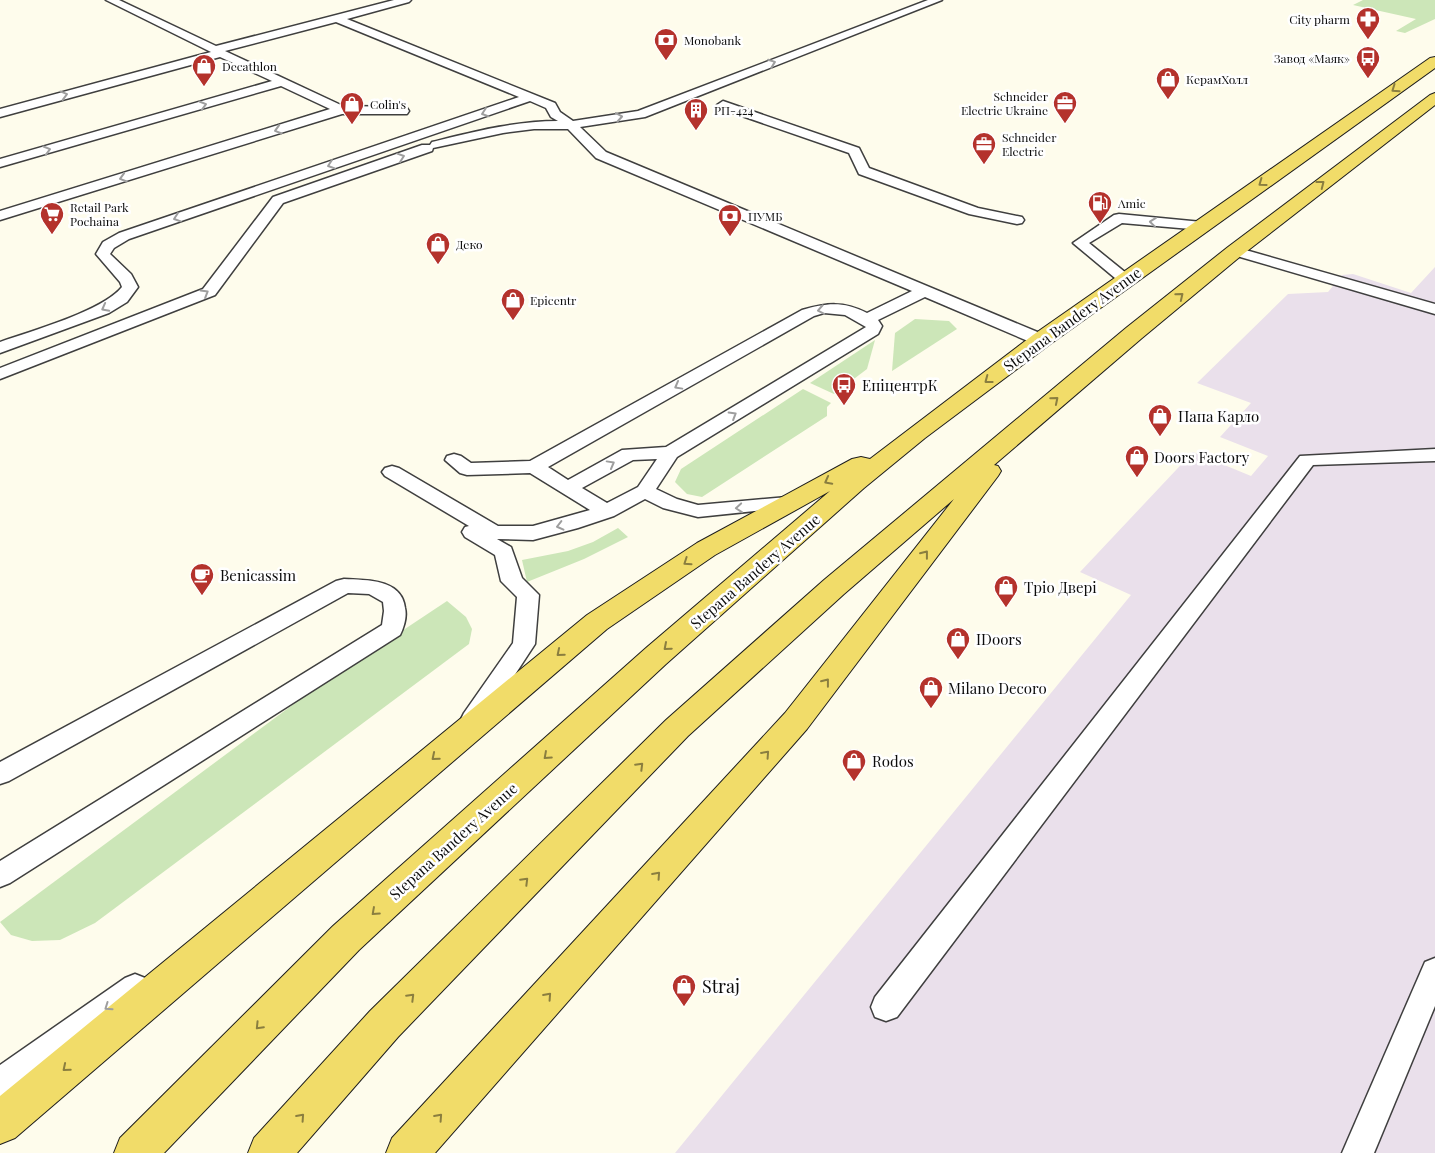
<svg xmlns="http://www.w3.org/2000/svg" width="1435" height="1153" font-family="'Playfair Display',serif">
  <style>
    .industrial { fill: #eae0eb }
    .green { fill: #cce6b8 }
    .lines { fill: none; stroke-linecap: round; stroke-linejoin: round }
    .lane-casing { stroke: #3f3f3f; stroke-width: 3 }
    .primary-casing { stroke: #1d1d1d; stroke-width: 2 }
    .lane { fill: #fff; fill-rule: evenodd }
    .primary { fill: #f1dc69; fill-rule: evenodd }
    .oneway { stroke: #9e9e9e }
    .oneway2 { stroke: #8a7e3f }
    .labels { text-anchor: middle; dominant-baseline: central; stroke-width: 5; stroke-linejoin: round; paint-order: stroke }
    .far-poi-label { font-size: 12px; fill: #0c0c0c; stroke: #fff; text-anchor: start }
    .street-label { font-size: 15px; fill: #0c0c0c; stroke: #fff }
    .poi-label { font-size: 15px; fill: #0c0c0c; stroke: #fff; text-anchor: start }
    .near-poi-label { font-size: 18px; fill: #0c0c0c; stroke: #fff; text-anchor: start }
  </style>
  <rect width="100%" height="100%" fill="#fefcec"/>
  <polygon class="industrial" points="1435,267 1435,1153 675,1153 1131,595 1080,572 1193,452 1251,476 1268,456 1220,437 1251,403 1197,383 1288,294 1328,292 1342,275 1353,274 1411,293"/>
  <g class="green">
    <polygon points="1363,0 1435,0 1435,19 1405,33 1396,31 1416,19 1353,5"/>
    <polygon points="915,319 949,321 957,329 892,371 895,333"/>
    <polygon points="875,340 867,369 834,394 810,383"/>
    <polygon points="803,389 831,403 827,407 827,416 702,497 687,494 675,482 681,469"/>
    <polygon points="618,528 628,537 584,559 527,582 522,560 568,551 593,542"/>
    <polygon points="447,601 466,617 472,629 469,644 95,923 60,940 32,941 11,935 0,922 310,692"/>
  </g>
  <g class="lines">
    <g class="lane-casing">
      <g id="lane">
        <path d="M106 0H119L216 46 394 0H411L409 2 347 19 555 103 560 112 573 121 638 111 928 0H942L645 117 580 127 606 152 1047 336 1049 340 1047 344H1035L925 297 878 320 882 326 878 334 677 457 656 489 677 499 698 505 787 497 794 499 797 503 794 507 698 517 663 508 645 499 614 516 578 528 533 540 497 539 511 547 522 578 539 595 535 644 482 725 473 728 464 725 461 719 464 713 513 643 517 597 501 581 495 555 465 537 462 532 465 527 469 526 385 476 382 472 385 468 392 466 399 468 498 526H533L590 510 530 473 467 475 460 473 445 460 447 456 454 454 461 456 471 463 530 461 802 310C827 303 843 301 867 313L912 291 596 158 568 129H534L503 133 433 148 432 151 283 203 215 295 0 379V368L203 289 273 197 422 145H430L432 142C473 132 514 121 558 121L551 117 546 108 530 101 129 239 114 248 110 254 131 274 138 287 127 302 109 313 0 353V342C31 331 103 311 122 287L120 282 96 254 103 242 119 233 519 97 336 22 225 51 343 106 403 107 407 108 409 111 407 114H342L0 220V211L330 109 281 86 0 167V159L272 81 220 57 0 117V109L211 52ZM824 313 845 315 866 327 666 447 622 450 568 480 548 467 814 316ZM657 459 638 487 607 503 582 488 633 460Z"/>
        <polygon points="723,101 859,148 869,168 978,208 1022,217 1024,220 1022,223 1017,224 969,214 859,174 849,153 719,108 717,105"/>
        <polygon points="1119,214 1202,222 1207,223 1209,226 1207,229 1202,230 1122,223 1089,243 1131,277 1134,280 1131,283 1121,283 1073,243 1114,215"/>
        <polygon points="1235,247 1435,304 1435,314 1230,254 1228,251 1230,248"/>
        <polygon points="1435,449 1435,461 1313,465 897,1017 886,1021 875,1017 871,1007 875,997 1300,456"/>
        <path d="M344 579C367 580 402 579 405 608 407 616 404 627 400 635L10 883 0 887V861L382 625 384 611 383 602 369 594 348 593 9 781 0 784V762L336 581Z"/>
        <polygon points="1435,958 1435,1006 1374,1153 1342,1153 1425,962"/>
        <polygon points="135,974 145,978 150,988 145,998 11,1095 0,1099 0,1065 125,978"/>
      </g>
    </g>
    <g class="primary-casing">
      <g id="primary">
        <polygon points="1435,57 1435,68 1049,345 925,438 864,488 666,664 359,950 164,1153 114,1153 120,1138 333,926 646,648 830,491 715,555 607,629 15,1138 0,1144 0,1096 587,615 697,543 852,459 861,457 870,459 1033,335 1430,58"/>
        <polygon points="1435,93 1435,105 1242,255 1142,338 994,465 998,466 1001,471 998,476 807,729 435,1153 386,1153 392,1138 785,713 954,499 844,594 688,736 398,1037 297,1153 248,1153 254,1138 370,1011 666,720 824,580 1126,328 1228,247 1430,95"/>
      </g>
    </g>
    <use href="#lane" class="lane"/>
    <use href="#primary" class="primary"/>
  </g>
  <defs><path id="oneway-chevron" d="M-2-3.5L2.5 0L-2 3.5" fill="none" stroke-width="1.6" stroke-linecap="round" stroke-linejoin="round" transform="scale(1.25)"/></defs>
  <g class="oneway">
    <use href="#oneway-chevron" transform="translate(772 63) rotate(-21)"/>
    <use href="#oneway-chevron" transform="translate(64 95) rotate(-15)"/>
    <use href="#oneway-chevron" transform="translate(203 105) rotate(-16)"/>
    <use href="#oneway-chevron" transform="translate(485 113) rotate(161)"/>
    <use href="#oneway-chevron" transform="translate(619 117) rotate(-10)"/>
    <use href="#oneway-chevron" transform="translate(278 130) rotate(163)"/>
    <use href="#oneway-chevron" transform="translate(47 150) rotate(-16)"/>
    <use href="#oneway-chevron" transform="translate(401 157) rotate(-19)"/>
    <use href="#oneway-chevron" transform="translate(331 165) rotate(161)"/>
    <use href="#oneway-chevron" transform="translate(123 178) rotate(163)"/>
    <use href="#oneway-chevron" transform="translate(177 218) rotate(161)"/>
    <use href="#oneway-chevron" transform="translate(1153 222) rotate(-174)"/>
    <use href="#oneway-chevron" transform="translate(205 293) rotate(-31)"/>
    <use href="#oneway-chevron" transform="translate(105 308) rotate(152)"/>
    <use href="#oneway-chevron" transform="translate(821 310) rotate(169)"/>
    <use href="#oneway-chevron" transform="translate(678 386) rotate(151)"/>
    <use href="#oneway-chevron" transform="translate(733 415) rotate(-31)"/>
    <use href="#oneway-chevron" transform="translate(611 464) rotate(-29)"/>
    <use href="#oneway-chevron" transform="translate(739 508) rotate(175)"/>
    <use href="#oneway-chevron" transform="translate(560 526) rotate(166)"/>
    <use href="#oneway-chevron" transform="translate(108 1007) rotate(145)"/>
  </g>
  <g class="oneway2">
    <use href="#oneway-chevron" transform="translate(1395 89) rotate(145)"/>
    <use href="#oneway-chevron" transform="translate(1262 183) rotate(144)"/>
    <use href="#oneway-chevron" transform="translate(1321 184) rotate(-38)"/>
    <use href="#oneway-chevron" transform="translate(1180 296) rotate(-39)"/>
    <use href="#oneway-chevron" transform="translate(988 380) rotate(143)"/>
    <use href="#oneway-chevron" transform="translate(1055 400) rotate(-40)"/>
    <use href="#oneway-chevron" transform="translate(828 481) rotate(152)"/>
    <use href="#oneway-chevron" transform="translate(925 554) rotate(-52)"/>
    <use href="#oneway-chevron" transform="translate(687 562) rotate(146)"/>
    <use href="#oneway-chevron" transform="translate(667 647) rotate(139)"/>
    <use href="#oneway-chevron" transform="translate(560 653) rotate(140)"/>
    <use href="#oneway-chevron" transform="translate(826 682) rotate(-52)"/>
    <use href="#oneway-chevron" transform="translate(766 754) rotate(-48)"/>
    <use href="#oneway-chevron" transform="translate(547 756) rotate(138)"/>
    <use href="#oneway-chevron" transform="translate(435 757) rotate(140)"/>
    <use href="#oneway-chevron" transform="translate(640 766) rotate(-45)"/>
    <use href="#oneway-chevron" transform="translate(657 875) rotate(-48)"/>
    <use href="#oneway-chevron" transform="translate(525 881) rotate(-45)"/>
    <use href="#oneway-chevron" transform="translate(375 912) rotate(138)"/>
    <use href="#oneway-chevron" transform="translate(548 996) rotate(-48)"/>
    <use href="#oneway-chevron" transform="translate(411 997) rotate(-45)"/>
    <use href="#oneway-chevron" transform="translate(259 1026) rotate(134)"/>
    <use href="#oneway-chevron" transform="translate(66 1068) rotate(140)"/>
    <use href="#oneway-chevron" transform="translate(301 1117) rotate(-48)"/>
    <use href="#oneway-chevron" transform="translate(439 1117) rotate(-48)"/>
  </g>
  <defs>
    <g id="pharmacy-pin" transform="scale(1.25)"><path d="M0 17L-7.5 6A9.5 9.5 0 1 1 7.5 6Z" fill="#b4322c" stroke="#fff"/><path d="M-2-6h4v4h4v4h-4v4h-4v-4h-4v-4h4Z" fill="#fff"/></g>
    <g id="bank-pin" transform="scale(1.25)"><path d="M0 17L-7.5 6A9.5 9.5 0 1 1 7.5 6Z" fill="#b4322c" stroke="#fff"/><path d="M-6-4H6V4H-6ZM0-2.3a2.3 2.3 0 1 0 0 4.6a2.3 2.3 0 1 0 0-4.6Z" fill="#fff"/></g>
    <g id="bus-pin" transform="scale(1.25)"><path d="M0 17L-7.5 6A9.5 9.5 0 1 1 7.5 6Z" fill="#b4322c" stroke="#fff"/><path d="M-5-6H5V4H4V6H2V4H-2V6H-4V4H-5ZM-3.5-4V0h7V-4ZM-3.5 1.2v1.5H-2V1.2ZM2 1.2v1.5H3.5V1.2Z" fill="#fff"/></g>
    <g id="shop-pin" transform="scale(1.25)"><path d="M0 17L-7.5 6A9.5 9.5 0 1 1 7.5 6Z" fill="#b4322c" stroke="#fff"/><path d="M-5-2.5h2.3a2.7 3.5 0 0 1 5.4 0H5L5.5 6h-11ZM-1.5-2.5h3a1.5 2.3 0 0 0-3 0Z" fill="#fff"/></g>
    <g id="office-pin" transform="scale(1.25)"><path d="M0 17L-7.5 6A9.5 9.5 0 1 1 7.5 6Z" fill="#b4322c" stroke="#fff"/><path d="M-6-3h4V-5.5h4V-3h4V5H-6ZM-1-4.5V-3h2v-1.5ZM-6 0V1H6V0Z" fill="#fff"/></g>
    <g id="building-pin" transform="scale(1.25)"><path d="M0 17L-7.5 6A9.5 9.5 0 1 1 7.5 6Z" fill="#b4322c" stroke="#fff"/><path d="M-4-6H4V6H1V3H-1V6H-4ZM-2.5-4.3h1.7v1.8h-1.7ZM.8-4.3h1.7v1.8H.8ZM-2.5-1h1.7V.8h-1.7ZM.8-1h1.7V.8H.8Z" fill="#fff"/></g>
    <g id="fuel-pin" transform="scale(1.25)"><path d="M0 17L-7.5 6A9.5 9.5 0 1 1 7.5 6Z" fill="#b4322c" stroke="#fff"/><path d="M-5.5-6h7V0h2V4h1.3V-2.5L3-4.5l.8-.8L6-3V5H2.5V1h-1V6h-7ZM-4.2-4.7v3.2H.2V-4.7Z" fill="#fff"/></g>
    <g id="supermarket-pin" transform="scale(1.25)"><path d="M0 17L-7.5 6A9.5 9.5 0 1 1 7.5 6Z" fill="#b4322c" stroke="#fff"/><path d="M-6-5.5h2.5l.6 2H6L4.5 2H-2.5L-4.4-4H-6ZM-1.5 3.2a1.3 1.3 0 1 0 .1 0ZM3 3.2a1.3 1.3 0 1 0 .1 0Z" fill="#fff"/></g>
    <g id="cafe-pin" transform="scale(1.25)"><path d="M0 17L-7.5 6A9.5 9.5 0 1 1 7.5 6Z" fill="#b4322c" stroke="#fff"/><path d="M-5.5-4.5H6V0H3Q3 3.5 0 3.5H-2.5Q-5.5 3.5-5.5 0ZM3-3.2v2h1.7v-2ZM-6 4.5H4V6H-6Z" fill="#fff"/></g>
  </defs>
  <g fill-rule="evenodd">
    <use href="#pharmacy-pin" x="1368" y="19"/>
    <use href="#bank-pin" x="666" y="40"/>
    <use href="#bus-pin" x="1368" y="58"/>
    <use href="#shop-pin" x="204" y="66"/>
    <use href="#shop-pin" x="1168" y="79"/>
    <use href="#office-pin" x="1065" y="103"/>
    <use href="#shop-pin" x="352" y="104"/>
    <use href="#building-pin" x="696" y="110"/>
    <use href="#office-pin" x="984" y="144"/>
    <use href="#fuel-pin" x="1100" y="203"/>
    <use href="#supermarket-pin" x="52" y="214"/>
    <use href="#bank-pin" x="730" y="216"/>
    <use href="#shop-pin" x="438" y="244"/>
    <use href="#shop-pin" x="513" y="300"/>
    <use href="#bus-pin" x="844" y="385"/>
    <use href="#shop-pin" x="1160" y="416"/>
    <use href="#shop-pin" x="1137" y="457"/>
    <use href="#cafe-pin" x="202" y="575"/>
    <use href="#shop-pin" x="1006" y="587"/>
    <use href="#shop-pin" x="958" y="639"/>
    <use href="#shop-pin" x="931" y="688"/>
    <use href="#shop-pin" x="854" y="761"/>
    <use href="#shop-pin" x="684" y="986"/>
  </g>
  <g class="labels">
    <g class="far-poi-label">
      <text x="1350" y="19" text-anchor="end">City pharm</text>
      <text x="684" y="40">Monobank</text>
      <text x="1350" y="58" text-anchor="end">Завод «Маяк»</text>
      <text x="222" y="66">Decathlon</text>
      <text x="1186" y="79">КерамХолл</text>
      <text x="1048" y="96" text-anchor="end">Schneider<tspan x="1048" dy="14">Electric Ukraine</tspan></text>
      <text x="370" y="104">Colin's</text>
      <text x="714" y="110">РП-424</text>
      <text x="1002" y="137">Schneider<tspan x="1002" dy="14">Electric</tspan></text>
      <text x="1118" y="203">Amic</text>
      <text x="70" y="207">Retail Park<tspan x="70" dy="14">Pochaina</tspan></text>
      <text x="748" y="216">ПУМБ</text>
      <text x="456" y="244">Деко</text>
      <text x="530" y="300">Epicentr</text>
    </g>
    <g class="street-label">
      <text transform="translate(1072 319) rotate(-36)">Stepana Bandery Avenue</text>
      <text transform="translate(755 571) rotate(-41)">Stepana Bandery Avenue</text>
      <text transform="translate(453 841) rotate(-42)">Stepana Bandery Avenue</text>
    </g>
    <g class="poi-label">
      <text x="862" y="385">ЕпіцентрК</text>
      <text x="1178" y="416">Папа Карло</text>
      <text x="1154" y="457">Doors Factory</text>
      <text x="220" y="575">Benicassim</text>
      <text x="1024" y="587">Тріо Двері</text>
      <text x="976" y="639">IDoors</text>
      <text x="948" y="688">Milano Decoro</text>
      <text x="872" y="761">Rodos</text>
    </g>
    <g class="near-poi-label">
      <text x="702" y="986">Straj</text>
    </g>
  </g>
</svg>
